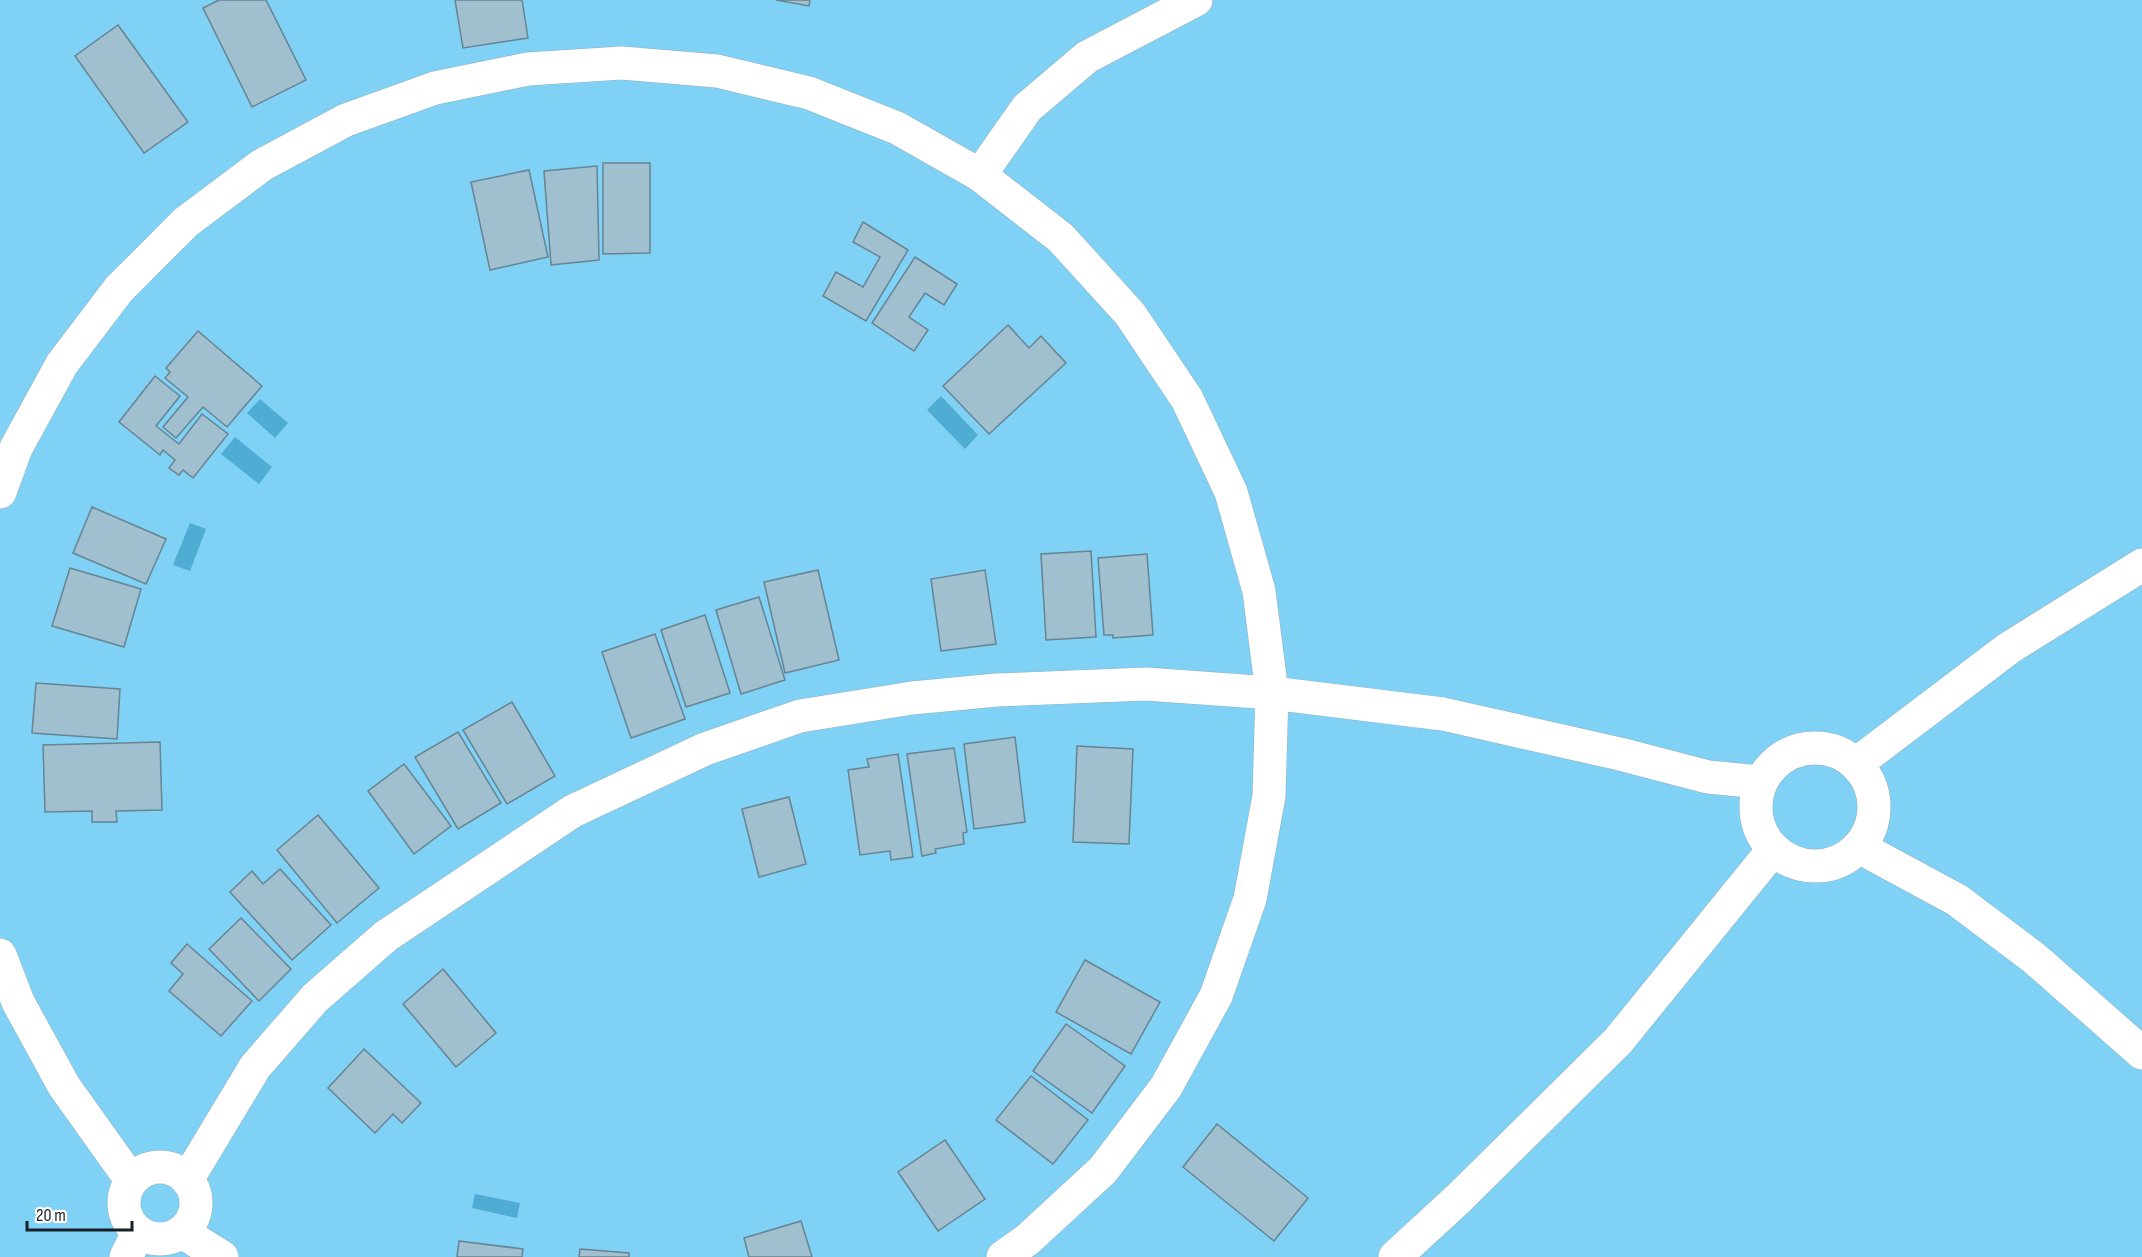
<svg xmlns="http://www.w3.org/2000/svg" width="2142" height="1257" font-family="'Sofia Sans Condensed',sans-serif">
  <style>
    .green { fill: #7fd1f5 }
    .water { fill: #4facd2 }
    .building { fill: #a0c0cf; stroke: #668492; stroke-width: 1.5 }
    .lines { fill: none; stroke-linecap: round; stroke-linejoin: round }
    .minor-casing { stroke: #92b1c0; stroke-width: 34 }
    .minor { stroke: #fff; stroke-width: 33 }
  </style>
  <rect width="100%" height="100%" fill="#d5effb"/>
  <rect class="green" x="0" y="0" width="2142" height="1257"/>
  <g class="water">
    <polygon points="941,396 978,435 965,449 927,410"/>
    <polygon points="260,399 288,423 275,438 247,413"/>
    <polygon points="235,437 272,467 259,484 221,454"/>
    <polygon points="190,523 206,529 190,571 173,565"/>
    <polygon points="475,1194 520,1203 517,1218 472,1208"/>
  </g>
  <g class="building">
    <polygon points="219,0 266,0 306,80 252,107 203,8"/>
    <polygon points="455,0 522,0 528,38 463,48"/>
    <polygon points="776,0 810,0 809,6"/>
    <polygon points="118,25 188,122 144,153 75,56"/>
    <polygon points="603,163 650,163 650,253 603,254"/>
    <polygon points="597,166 599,260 551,265 544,171"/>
    <polygon points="529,170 548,257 490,270 471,182"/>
    <polygon points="863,222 908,250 866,321 823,296 836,272 863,287 880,257 853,242"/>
    <polygon points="915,257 957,284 944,305 925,293 909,317 928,330 914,351 872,323"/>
    <polygon points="1008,325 1029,348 1041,336 1066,363 989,434 943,386"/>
    <polygon points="198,331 262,386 227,427 203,407 176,438 163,427 188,397 165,378 170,372 166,368"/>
    <polygon points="155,376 180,396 156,426 179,444 202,414 228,434 193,478 183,470 179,475 169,468 175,460 163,450 160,455 119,422"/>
    <polygon points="92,507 166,539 146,584 73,553"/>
    <polygon points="1091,551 1096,637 1046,640 1041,554"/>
    <polygon points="1147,554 1153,635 1113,638 1113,635 1104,635 1098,558"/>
    <polygon points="70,568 141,589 124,647 52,626"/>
    <polygon points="818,570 839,660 785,673 764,582"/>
    <polygon points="985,570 996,644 941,651 931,579"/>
    <polygon points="759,597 785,680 741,694 716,610"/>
    <polygon points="705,615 730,693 686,707 661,630"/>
    <polygon points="655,634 685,719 631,738 602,652"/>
    <polygon points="36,683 120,689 117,739 32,733"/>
    <polygon points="512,702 555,776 507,804 463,730"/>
    <polygon points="458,732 501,803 458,829 415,757"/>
    <polygon points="1015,737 1025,822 974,829 964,744"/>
    <polygon points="160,742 162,810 116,811 117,822 92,822 92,811 45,812 43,745"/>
    <polygon points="1077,746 1133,749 1129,844 1073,842"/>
    <polygon points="954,748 967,832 963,833 964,844 935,849 936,853 922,856 907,754"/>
    <polygon points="898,754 913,857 891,860 890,851 860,855 848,770 869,767 867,759"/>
    <polygon points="404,764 451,826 414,854 368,791"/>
    <polygon points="789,797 806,864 759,877 742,809"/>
    <polygon points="318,815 379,888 337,923 277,850"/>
    <polygon points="280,869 331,925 292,960 230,892 252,871 263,884"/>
    <polygon points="241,918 291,969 259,1001 209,949"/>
    <polygon points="187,944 252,1001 221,1036 169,991 183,974 171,963"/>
    <polygon points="1085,960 1160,1002 1131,1054 1056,1012"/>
    <polygon points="443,969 496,1033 456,1067 403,1004"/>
    <polygon points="1066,1024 1125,1066 1092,1113 1033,1071"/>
    <polygon points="364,1049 421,1103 402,1123 393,1114 375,1133 328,1088"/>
    <polygon points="1031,1076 1088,1120 1053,1164 996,1120"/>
    <polygon points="1217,1124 1308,1198 1274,1241 1183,1167"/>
    <polygon points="945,1140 985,1199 938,1231 898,1172"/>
    <polygon points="801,1221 812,1257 749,1257 744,1238"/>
    <polygon points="459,1241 523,1249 522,1257 457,1257"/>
    <polygon points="580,1249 629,1253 629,1257 579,1257"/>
  </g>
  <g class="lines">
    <g class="minor-casing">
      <g id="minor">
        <polyline points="980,175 1027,108 1087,57 1196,0"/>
        <polyline points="0,492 16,448 62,364 119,289 186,222 262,165 346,120 435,88 528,69 622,63 717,71 809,93 897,128 980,175 1061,238 1130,314 1187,399 1231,492 1259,591 1272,693 1269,796 1250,899 1216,996 1166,1087 1103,1170 1027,1240 1003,1257"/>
        <circle cx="1815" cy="807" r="59"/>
        <polyline points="1856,764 2009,648 2142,565"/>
        <polyline points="1859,847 1957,900 2034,958 2142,1053"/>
        <polyline points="0,955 18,1002 64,1086 131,1180"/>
        <circle cx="160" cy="1203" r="36"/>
        <polyline points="187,1180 255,1067 315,998 386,936 573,811 705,749 800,716 912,698 997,690 1146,684 1272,693 1443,714 1620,754 1708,777 1760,782"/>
        <polyline points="182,1232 222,1257"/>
        <polyline points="126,1257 138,1233"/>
        <polyline points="1395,1257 1458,1199 1618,1041 1773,850"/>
      </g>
    </g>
    <use href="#minor" class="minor"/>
  </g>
  <path d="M27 1221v9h105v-9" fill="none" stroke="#152126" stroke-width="3"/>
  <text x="36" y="1221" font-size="18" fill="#152126" stroke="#ffffff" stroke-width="4.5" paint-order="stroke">20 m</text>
</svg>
